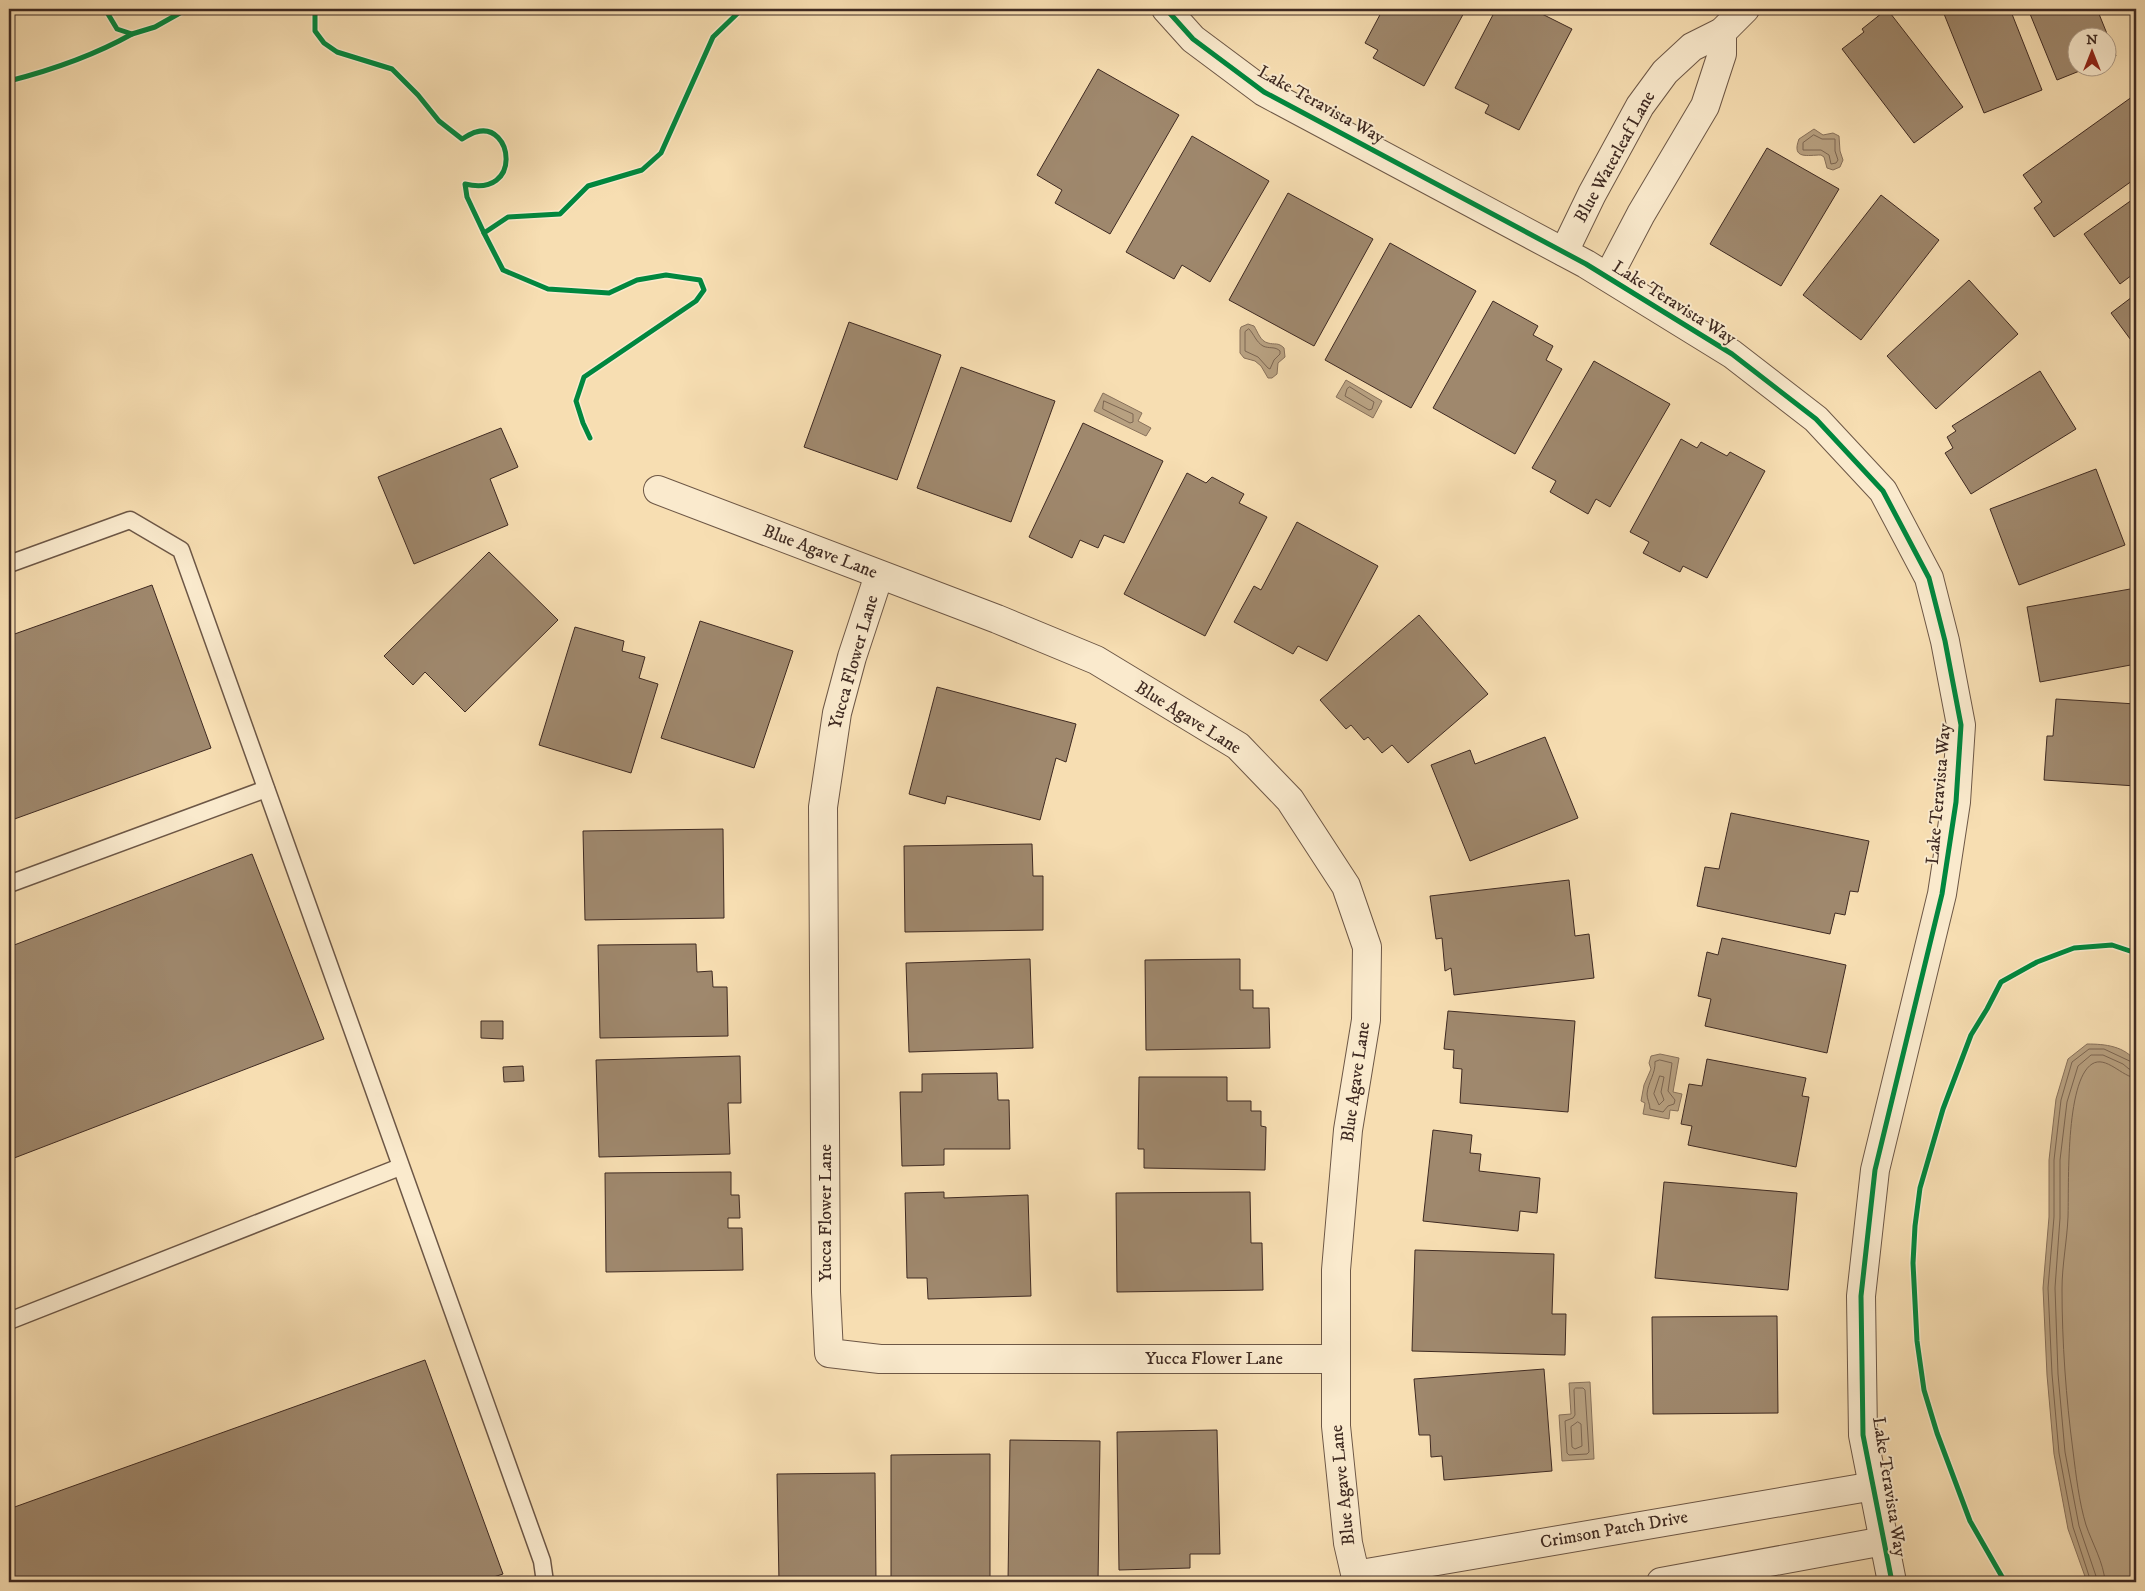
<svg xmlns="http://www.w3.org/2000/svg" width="2145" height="1591" font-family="'IM FELL DW Pica',serif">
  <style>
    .water { fill: #b8a181; stroke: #88715b }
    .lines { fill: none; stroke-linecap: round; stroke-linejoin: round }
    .shore { stroke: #7c6652; stroke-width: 1 }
    .building { fill: #9f886d; stroke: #3f2a22 }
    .lane-casing { stroke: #6d5746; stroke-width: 19 }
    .street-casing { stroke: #6d5746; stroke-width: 30 }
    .lane { stroke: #faeacd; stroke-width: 16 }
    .street { stroke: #faeacd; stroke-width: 28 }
    .cycleway-casing { stroke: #faeacd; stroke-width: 8 }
    .cycleway { stroke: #00873e; stroke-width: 5 }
    .labels { text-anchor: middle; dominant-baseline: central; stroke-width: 4; stroke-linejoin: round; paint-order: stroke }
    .street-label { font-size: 18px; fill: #3f2a22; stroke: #faeacd }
  </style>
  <rect width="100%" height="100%" fill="#f7deb2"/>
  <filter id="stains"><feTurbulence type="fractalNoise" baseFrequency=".004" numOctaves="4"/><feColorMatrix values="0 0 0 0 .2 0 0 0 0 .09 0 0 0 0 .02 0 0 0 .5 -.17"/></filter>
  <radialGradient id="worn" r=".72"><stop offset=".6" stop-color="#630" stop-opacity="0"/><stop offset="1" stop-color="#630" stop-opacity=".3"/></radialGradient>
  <g class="water">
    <path d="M1814 129 1823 135 1833 133 1839 136 1840 151 1843 160 1840 167 1833 170 1827 168 1824 157 1821 155C1808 155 1791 160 1799 139Z"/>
    <path d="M1248 324 1254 326C1258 332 1260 341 1268 343 1275 345 1278 342 1284 348L1285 357 1278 363 1277 374 1272 378H1268L1261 366 1255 361 1244 358 1240 353V330L1241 327Z"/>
    <polygon points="1346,380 1382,401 1373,418 1336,397"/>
    <polygon points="1103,393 1142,413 1138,421 1151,428 1146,436 1094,411"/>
    <path d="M2087 1044C2105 1044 2125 1046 2136 1062V1582H2087L2068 1529 2054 1454 2047 1375 2043 1288 2049 1217V1160L2056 1099 2068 1059Z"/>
    <polygon points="1660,1054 1679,1058 1673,1092 1682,1094 1678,1111 1670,1110 1669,1119 1643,1114 1645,1103 1641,1101 1644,1085 1651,1069 1649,1063 1651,1056"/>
    <polygon points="1590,1382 1594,1459 1562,1461 1559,1415 1571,1414 1569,1383"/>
  </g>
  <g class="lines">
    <g class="shore">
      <polygon points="1814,135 1822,139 1835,139 1835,151 1838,160 1836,163 1831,164 1829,155 1821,150 1803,150 1803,143"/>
      <path d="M1249 329C1254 334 1256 342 1263 346 1269 349 1275 346 1280 351V354L1274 360 1270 369 1268 368 1258 357 1245 351V332Z"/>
      <polygon points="1350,387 1374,402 1372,409 1369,410 1345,396 1347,389"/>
      <polygon points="1104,401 1133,414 1133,422 1130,423 1103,409"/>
      <path d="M1660 1060 1672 1063 1668 1091 1675 1100 1674 1104 1668 1106 1663 1112 1650 1109C1650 1104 1647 1099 1647 1094 1648 1082 1656 1073 1655 1062Z"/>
      <polygon points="1660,1076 1664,1077 1661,1092 1664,1100 1659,1105 1654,1094"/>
      <polygon points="1576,1388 1583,1388 1585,1390 1589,1452 1587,1454 1569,1455 1567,1453 1565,1421 1573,1418 1575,1415 1574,1390"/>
      <polygon points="1578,1422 1581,1424 1582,1446 1575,1449 1572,1447 1571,1427"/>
      <polyline points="2091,1582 2073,1527 2059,1453 2052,1374 2048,1288 2054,1217 2054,1160 2061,1100 2072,1062 2089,1049 2104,1049 2136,1064"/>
      <polyline points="2098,1582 2079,1526 2065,1452 2058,1374 2055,1288 2060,1218 2060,1160 2067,1102 2078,1066 2091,1055 2103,1055 2123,1064 2129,1069 2136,1070"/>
      <path d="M2105 1582C2104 1563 2092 1543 2086 1525 2079 1502 2076 1475 2073 1451 2066 1398 2062 1342 2062 1289 2062 1265 2067 1241 2068 1217 2069 1187 2065 1081 2092 1064 2106 1055 2122 1077 2136 1078"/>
    </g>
  </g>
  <g class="building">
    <polygon points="1383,9 1466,9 1424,86 1373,58 1378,50 1365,43"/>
    <polygon points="1496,9 1532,9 1572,29 1519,130 1485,113 1489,105 1455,88"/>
    <polygon points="1887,9 1963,107 1914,143 1842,49 1864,32 1862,29"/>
    <polygon points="1942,9 2010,9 2042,90 1984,113"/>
    <polygon points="2028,9 2097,9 2116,56 2108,59 2108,38 2078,38 2078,68 2087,68 2057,80"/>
    <polygon points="1098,69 1179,115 1110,234 1055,203 1062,190 1037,175"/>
    <polygon points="2136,94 2136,178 2054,237 2034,208 2042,202 2023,175"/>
    <polygon points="1192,136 1269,181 1210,282 1182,265 1174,279 1126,252"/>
    <polygon points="1767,148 1839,189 1781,286 1710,244"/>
    <polygon points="1288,193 1373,239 1314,346 1229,300"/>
    <polygon points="1881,195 1939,240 1861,340 1803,295"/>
    <polygon points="2136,197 2136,272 2120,284 2084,234"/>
    <polygon points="1390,243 1476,291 1411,408 1325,360"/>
    <polygon points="1969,280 2018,334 1936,409 1887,356"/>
    <polygon points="2136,294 2136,347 2111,313"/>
    <polygon points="1493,301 1538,326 1533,335 1553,346 1546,360 1562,369 1515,454 1433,408"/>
    <polygon points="849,322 941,355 897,480 804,447"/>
    <polygon points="1594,361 1670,404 1610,507 1596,499 1588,514 1550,492 1556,481 1532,468"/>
    <polygon points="961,367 1055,401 1011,522 917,488"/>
    <polygon points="2040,371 2076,429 1971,494 1945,453 1953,448 1947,437 1956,431 1952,426"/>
    <polygon points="1083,423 1163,461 1124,543 1104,535 1098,548 1080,540 1072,558 1029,537"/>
    <polygon points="501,428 518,467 490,479 508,525 414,564 378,477"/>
    <polygon points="1681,439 1697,448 1701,442 1727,456 1730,452 1765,471 1707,578 1683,566 1680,572 1643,553 1649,542 1630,532"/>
    <polygon points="2096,469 2125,545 2019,585 1990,509"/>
    <polygon points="1187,473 1206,483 1212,477 1244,494 1239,503 1267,517 1205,636 1124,594"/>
    <polygon points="1297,522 1378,566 1327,661 1298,646 1293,654 1234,622 1254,586 1261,590"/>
    <polygon points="489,552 558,620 465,712 425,672 413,685 384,656"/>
    <polygon points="152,585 211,748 9,821 9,636"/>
    <polygon points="2136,588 2136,664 2040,682 2027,607"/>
    <polygon points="1419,615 1488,694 1408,763 1392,745 1382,753 1368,737 1364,740 1351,725 1346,729 1320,700"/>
    <polygon points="700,621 793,651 754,768 661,738"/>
    <polygon points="575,627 624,641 622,651 645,657 639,678 658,684 631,773 539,745"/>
    <polygon points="937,687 1076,724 1066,762 1056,758 1040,820 947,796 945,804 909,794"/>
    <polygon points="2056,699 2136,704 2136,786 2044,780 2047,736 2053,736"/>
    <polygon points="1545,737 1578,818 1470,861 1431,765 1470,750 1475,764"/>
    <polygon points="1731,813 1869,841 1858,892 1850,891 1845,915 1835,913 1830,934 1697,906 1705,867 1719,869"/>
    <polygon points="723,829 724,918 585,920 583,831"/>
    <polygon points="1032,844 1033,876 1043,876 1043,930 905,932 904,846"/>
    <polygon points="252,854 324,1039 9,1160 9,947"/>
    <polygon points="1569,880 1575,936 1589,934 1594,978 1454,995 1451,968 1445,971 1442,938 1436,939 1430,896"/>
    <polygon points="1722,938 1846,965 1827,1053 1705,1026 1711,999 1698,996 1707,952 1718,955"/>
    <polygon points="696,944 697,972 712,971 713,987 727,987 728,1036 600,1038 598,945"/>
    <polygon points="1030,959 1033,1048 909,1052 906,963"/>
    <polygon points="1240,959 1240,990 1253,990 1253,1008 1269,1008 1270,1048 1146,1050 1145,960"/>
    <polygon points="1448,1011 1575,1021 1568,1112 1460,1103 1462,1069 1453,1068 1454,1050 1444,1049"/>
    <polygon points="481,1021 503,1021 503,1039 481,1038"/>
    <polygon points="740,1056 741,1103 728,1103 730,1154 599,1157 596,1060"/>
    <polygon points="1707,1059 1806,1078 1802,1096 1809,1097 1796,1167 1688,1145 1692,1126 1681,1124 1689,1084 1702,1086"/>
    <polygon points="523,1066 524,1081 504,1082 503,1067"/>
    <polygon points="997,1073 998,1100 1009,1100 1010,1149 944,1149 944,1165 902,1166 900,1092 922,1092 922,1074"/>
    <polygon points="1139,1077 1227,1077 1227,1101 1251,1101 1251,1111 1261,1111 1261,1126 1266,1127 1265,1170 1144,1168 1144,1149 1138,1149"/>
    <polygon points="1433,1130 1472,1135 1470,1153 1481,1154 1479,1171 1540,1178 1537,1213 1520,1211 1518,1231 1423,1221"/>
    <polygon points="731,1172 731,1195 739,1195 740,1218 728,1218 728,1228 742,1228 743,1270 606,1272 605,1173"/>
    <polygon points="1664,1182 1797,1193 1788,1290 1655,1278"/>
    <polygon points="944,1192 944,1198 1028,1195 1031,1296 928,1299 927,1278 907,1278 905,1193"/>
    <polygon points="1250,1192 1251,1243 1262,1243 1263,1290 1117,1292 1116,1193"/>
    <polygon points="1415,1250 1554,1254 1552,1314 1566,1314 1565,1355 1412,1351"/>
    <polygon points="1777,1316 1778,1413 1653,1414 1652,1317"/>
    <polygon points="425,1360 503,1574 478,1582 9,1582 9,1509"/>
    <polygon points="1544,1369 1552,1471 1444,1480 1442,1456 1431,1457 1430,1435 1419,1435 1414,1379"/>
    <polygon points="1217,1430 1220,1554 1190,1554 1190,1568 1119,1570 1117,1432"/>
    <polygon points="1010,1440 1100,1441 1098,1582 1008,1581"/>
    <polygon points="990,1454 990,1582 891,1582 891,1455"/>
    <polygon points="875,1473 876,1582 779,1582 777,1474"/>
  </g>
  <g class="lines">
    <g class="lane-casing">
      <g id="lane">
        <polyline points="9,564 130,520 181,550 542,1561 545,1582"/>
        <polyline points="9,884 266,789"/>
        <polyline points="9,1321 400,1167"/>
      </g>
    </g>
    <g class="street-casing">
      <g id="street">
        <polyline points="1166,9 1193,39 1264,92 1586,264 1732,354 1816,419 1883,491 1929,578 1945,641 1961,725 1956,802 1942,894 1875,1170 1861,1296 1863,1435 1892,1582"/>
        <polyline points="1564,252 1592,194 1640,106 1665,72 1692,47 1722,32 1745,9"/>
        <polyline points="1608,277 1641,214 1705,106 1722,54 1722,32"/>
        <polyline points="658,490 997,619 1096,660 1238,746 1290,800 1346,886 1367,947 1366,1020 1348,1130 1336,1270 1336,1426 1348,1543 1357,1582"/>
        <polyline points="879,575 852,657 837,713 823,807 826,1292 829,1353 880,1359 1336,1359"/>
        <polyline points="1355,1575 1874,1486"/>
        <polyline points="1661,1582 1884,1541"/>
      </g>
    </g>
    <use href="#lane" class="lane"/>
    <use href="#street" class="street"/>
    <g class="cycleway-casing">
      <g id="cycleway">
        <polyline points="105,9 117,29 132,34 155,27 187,9"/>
        <path d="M315 9V31L324 43 337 52 392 69 418 95 439 121 462 139C466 137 471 133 476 132 513 121 523 198 465 184L467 197 484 233"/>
        <polyline points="1166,9 1193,39 1264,92 1586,264 1732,354 1816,419 1883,491 1929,578 1945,641 1961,725 1956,802 1942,894 1875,1170 1861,1296 1863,1435 1892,1582"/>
        <path d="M9 81C52 70 93 56 132 34"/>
        <polyline points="590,438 583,423 576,401 584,377 696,301 704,290 700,280 666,275 637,280 609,293 548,289 503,270 484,233 508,217 560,214 588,186 642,170 661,153 713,37 742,9"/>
        <polyline points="2005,1582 1970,1521 1937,1433 1924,1390 1917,1341 1913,1263 1915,1226 1920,1188 1943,1109 1971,1035 1987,1009 2001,982 2037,962 2074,948 2112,945 2136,953"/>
      </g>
    </g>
    <use href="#cycleway" class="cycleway"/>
  </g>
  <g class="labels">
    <g class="street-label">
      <text transform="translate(1321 105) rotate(29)">Lake Teravista Way</text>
      <text transform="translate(1615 157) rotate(-61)">Blue Waterleaf Lane</text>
      <text transform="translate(1674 303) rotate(32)">Lake Teravista Way</text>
      <text transform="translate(820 552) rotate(21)">Blue Agave Lane</text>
      <text transform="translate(854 662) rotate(-74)">Yucca Flower Lane</text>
      <text transform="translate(1188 718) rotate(32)">Blue Agave Lane</text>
      <text transform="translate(1939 794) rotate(-85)">Lake Teravista Way</text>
      <text transform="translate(1356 1082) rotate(-82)">Blue Agave Lane</text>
      <text transform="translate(826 1213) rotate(-90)">Yucca Flower Lane</text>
      <text x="1214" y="1359">Yucca Flower Lane</text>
      <text transform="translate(1343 1485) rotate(-96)">Blue Agave Lane</text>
      <text transform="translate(1889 1487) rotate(81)">Lake Teravista Way</text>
      <text transform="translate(1614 1530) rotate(-10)">Crimson Patch Drive</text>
    </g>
  </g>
  <rect width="2145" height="1591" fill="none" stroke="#f7deb2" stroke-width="30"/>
  <rect x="10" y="10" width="2125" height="1571" fill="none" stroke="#3f2a22" stroke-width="2.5"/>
  <rect x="15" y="15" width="2115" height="1561" fill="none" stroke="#3f2a22"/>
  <g transform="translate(2092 52)"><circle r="24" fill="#faeacd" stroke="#af9d89"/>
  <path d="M0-4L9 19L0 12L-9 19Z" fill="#8f2418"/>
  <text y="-8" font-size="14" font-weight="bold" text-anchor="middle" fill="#3f2a22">N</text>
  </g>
  <rect width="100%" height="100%" filter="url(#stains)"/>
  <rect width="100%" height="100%" fill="url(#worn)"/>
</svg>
